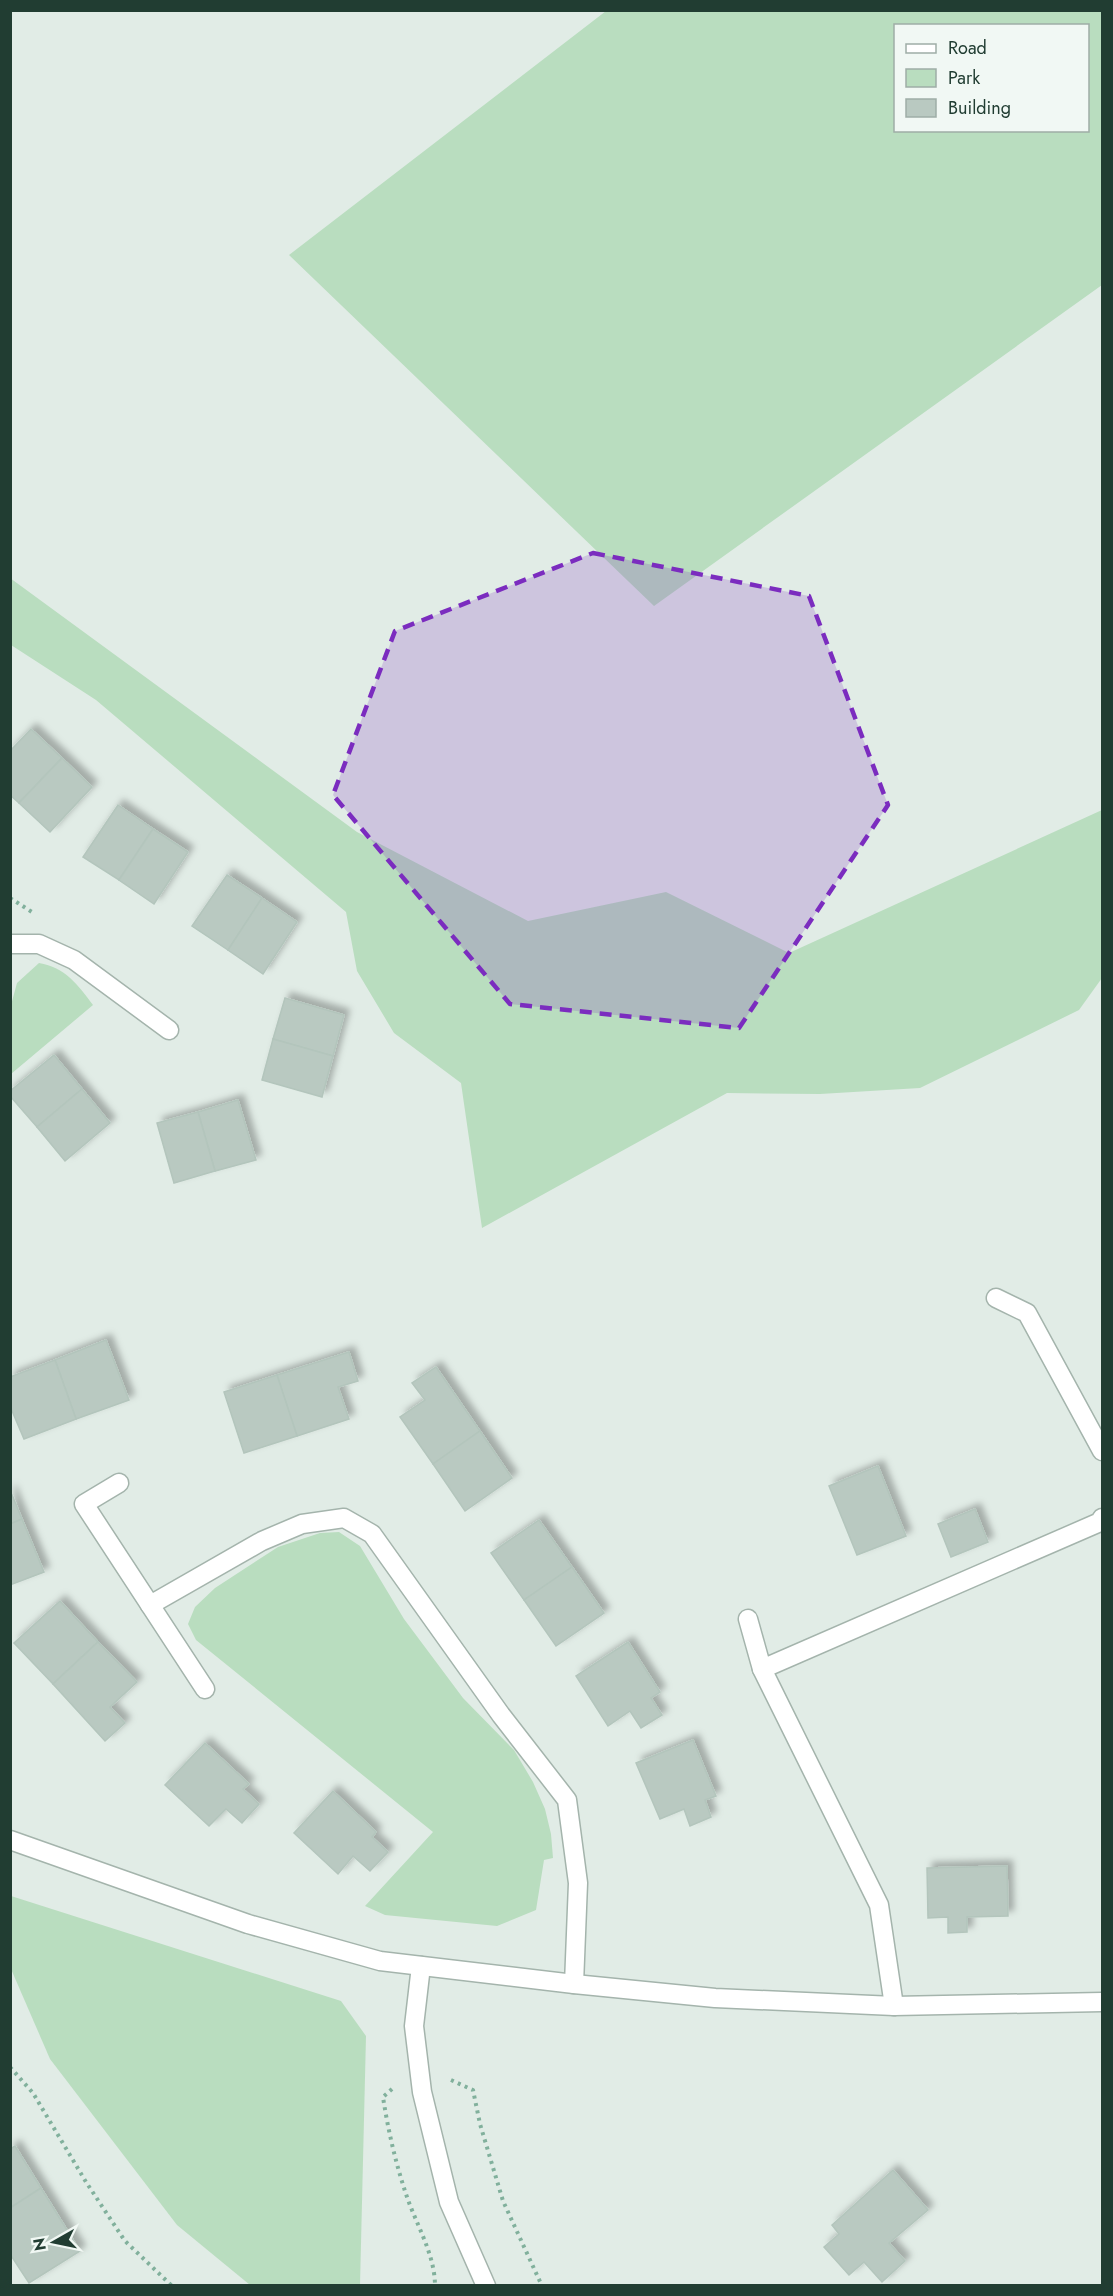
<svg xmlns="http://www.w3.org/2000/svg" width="1113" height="2296" font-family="Jost,sans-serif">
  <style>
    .green { fill: #b9ddbf; fill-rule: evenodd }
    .building { fill: #b9c9c1; stroke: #b3c5bc; stroke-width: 1.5; filter: url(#shadow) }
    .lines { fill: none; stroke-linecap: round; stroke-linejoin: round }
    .lane-casing { stroke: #a4b4ac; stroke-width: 21 }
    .street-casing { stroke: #a4b4ac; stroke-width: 21 }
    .path { stroke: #81b09c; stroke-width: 4; stroke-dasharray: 3 4.5; stroke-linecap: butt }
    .lane { stroke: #fff; stroke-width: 18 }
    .street { stroke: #fff; stroke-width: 18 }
    .marked { fill: #7b2cbf; fill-opacity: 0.2; stroke: #7b2cbf; stroke-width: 4.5; stroke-dasharray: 12 8; stroke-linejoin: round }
  </style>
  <defs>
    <filter id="shadow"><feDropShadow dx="5.5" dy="-5.5" stdDeviation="3" flood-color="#0004"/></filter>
  </defs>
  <rect width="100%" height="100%" fill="#e1ece6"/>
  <g class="green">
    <path d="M606 11H1102V285L654 606 289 255ZM896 26H1088V130H896Z"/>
    <polygon points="10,578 357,832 528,921 666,892 789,953 1102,810 1102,978 1079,1010 920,1088 820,1094 727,1093 482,1228 461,1083 394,1033 357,971 346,912 96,700 11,645"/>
    <path d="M39 963C65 967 78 985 93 1005L11 1074V1005L17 983Z"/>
    <polygon points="339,1532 360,1546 404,1619 463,1698 514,1750 533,1782 545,1809 551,1834 553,1858 544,1860 536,1910 497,1926 385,1915 365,1906 433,1832 196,1640 188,1624 195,1607 215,1588 278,1547 320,1533"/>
    <polygon points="11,1896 341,2001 366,2036 360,2285 250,2285 177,2225 50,2059 11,1969"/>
  </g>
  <g class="building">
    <polygon points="31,729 62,758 19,803 10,795 10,751"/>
    <polygon points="62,758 92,787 50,832 19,803"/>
    <polygon points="118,805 153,829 119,880 83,857"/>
    <polygon points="153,829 188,852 154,904 119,880"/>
    <polygon points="227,875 262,898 228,950 192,926"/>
    <polygon points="262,898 297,922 263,974 228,950"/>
    <polygon points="285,998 344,1015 333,1056 273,1039"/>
    <polygon points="273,1039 333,1056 322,1097 262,1080"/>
    <polygon points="54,1055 82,1089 37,1127 10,1096 10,1091"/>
    <polygon points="82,1089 110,1123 65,1161 37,1127"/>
    <polygon points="238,1100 256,1160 215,1171 198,1112"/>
    <polygon points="198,1112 215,1171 174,1183 157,1123"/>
    <polygon points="106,1340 129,1400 76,1419 55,1360"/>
    <polygon points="349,1352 358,1381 338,1387 349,1419 297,1436 277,1375"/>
    <polygon points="55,1360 76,1419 24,1439 10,1406 10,1377"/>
    <polygon points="436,1367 480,1431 433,1464 400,1417 425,1400 412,1383"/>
    <polygon points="277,1375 297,1436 244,1453 224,1392"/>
    <polygon points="480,1431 512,1478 465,1511 433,1464"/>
    <polygon points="878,1466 906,1536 857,1555 829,1486"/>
    <polygon points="10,1490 22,1519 10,1524"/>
    <polygon points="975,1509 988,1542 951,1557 938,1524"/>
    <polygon points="22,1519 44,1572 10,1585 10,1524"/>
    <polygon points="539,1520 572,1567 524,1600 491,1553"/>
    <polygon points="572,1567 604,1613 556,1646 524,1600"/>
    <polygon points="60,1601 98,1642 53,1684 14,1643"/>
    <polygon points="98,1642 137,1682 110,1707 125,1723 105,1741 53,1684"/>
    <polygon points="628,1642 660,1692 651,1698 662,1715 641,1728 630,1711 608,1726 576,1676"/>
    <polygon points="693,1740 716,1796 705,1800 711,1817 690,1826 684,1809 660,1819 636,1763"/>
    <polygon points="205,1743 249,1784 243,1789 259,1804 242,1823 226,1809 209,1826 165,1785"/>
    <polygon points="333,1791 376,1832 372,1837 388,1852 370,1871 353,1856 338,1874 294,1833"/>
    <polygon points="1007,1866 1008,1916 967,1917 967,1932 948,1933 948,1917 928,1918 927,1868"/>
    <polygon points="15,2146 41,2188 10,2208 10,2149"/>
    <polygon points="893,2170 928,2210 889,2243 905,2261 882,2282 864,2262 849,2275 824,2247 839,2234 832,2225"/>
    <polygon points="41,2188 80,2251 29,2283 10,2254 10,2208"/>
  </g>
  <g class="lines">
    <g class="lane-casing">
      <g id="lane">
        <polyline points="996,1298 1027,1313 1102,1451"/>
        <polyline points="762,1669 1100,1522 1102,1518"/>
      </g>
    </g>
    <g class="street-casing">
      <g id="street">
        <polyline points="10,944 39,944 74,960 169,1030"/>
        <polyline points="119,1483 84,1504 205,1689"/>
        <polyline points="150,1605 262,1541 302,1524 344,1518 372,1534 501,1715 567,1800 578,1883 574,1984"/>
        <polyline points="748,1619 762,1669 879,1905 894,2006"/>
        <polyline points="10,1840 248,1924 380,1961 574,1984 715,1998 894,2006 1102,2002"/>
        <polyline points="421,1966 414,2026 422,2092 449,2202 486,2286"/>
      </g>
    </g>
    <g class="path">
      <polyline points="10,898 32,912"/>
      <polyline points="10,2067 33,2093 86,2182 125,2241 172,2286"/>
      <polyline points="451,2080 473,2090 480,2124 503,2201 542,2286"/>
      <path d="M392 2089 383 2097C388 2130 396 2165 407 2197 417 2226 435 2255 435 2286"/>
    </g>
    <use href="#lane" class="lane"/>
    <use href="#street" class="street"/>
  </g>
  <path class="marked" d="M593 553 809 596 888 805 739 1028 510 1004 333 795 395 631Z"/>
  <rect width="1113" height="2296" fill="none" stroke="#213d32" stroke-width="24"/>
  <rect x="894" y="24" width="195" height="108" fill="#f1f8f4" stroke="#9eada6" stroke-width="1.5"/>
  <rect x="906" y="44" width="30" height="9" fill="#ffffff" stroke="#9eada6" stroke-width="1.5"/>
  <text x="948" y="54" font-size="18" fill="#213d32">Road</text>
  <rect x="906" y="69" width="30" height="18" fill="#b9ddbf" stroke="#9eada6" stroke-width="1.5"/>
  <text x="948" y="84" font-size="18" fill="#213d32">Park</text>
  <rect x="906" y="99" width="30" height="18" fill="#b9c9c1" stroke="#9eada6" stroke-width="1.5"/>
  <text x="948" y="114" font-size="18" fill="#213d32">Building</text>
  <g transform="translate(54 2242) rotate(261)" stroke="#f1f8f4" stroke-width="4.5" paint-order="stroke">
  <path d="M0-4.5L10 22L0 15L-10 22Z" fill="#213d32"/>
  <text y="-9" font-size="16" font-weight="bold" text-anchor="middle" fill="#213d32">N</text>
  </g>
</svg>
